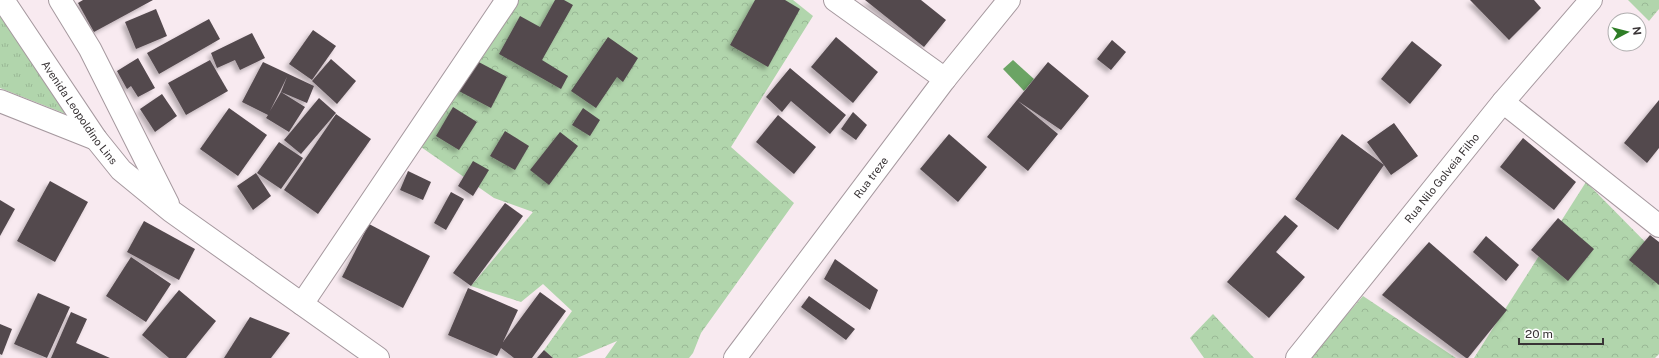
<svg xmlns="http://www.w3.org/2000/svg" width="1659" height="358" font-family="'Public Sans',sans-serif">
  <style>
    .grass { fill: url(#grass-tufts) }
    .forest { fill: url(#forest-crowns) }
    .water { fill: #6ba464 }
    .building { fill: #53484d; filter: url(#shadow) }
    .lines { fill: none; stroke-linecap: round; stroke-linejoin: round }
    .minor-casing { stroke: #a6999f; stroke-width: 24 }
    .secondary-casing { stroke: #a6999f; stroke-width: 24 }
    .minor { stroke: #fff; stroke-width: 22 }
    .secondary { stroke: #fff; stroke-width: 22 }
    .labels { text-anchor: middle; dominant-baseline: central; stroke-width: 4; stroke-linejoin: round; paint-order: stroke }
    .street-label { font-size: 11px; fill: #393436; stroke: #fff }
  </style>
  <defs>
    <pattern id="grass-tufts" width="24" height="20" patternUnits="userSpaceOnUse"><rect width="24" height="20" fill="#b1d5ac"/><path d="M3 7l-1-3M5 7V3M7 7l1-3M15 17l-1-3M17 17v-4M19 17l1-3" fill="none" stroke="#99b795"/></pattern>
    <pattern id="forest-crowns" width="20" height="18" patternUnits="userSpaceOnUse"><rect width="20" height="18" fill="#b1d5ac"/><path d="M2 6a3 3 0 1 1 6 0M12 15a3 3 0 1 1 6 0" fill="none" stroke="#99b795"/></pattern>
    <filter id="shadow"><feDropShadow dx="-3.5" dy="3.5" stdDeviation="2" flood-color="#0004"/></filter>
  </defs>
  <rect width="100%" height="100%" fill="#f8eaf0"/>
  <polygon class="grass" points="0,2 71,116 0,88"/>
  <g class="forest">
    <polygon points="518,0 793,0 813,16 731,147 794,203 701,333 693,353 689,358 605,358 617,341 577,358 553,358 544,350 572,311 543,284 521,302 471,286 533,212 494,198 421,147"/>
    <polygon points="1628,0 1659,0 1659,9 1649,21"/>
    <polygon points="1586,182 1659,256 1659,354 1655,358 1474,358"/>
    <polygon points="1363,296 1456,358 1309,358"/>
    <polygon points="1213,314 1254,358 1204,358 1190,338"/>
  </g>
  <polygon class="water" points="1013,60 1034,79 1024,91 1003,69"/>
  <g class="building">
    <polygon points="83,0 153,0 94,32 78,3"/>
    <polygon points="555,0 564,0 573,5 542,60 568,76 561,89 499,54 520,16 540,27"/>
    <polygon points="755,0 785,0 800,9 768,67 730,45"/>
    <polygon points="865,0 921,0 946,20 924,47"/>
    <polygon points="1470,0 1534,0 1541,8 1509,40"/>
    <polygon points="156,9 167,36 136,49 125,22"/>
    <polygon points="209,19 220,39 159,74 147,53"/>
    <polygon points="313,30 336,46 312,80 289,64"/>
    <polygon points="252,33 265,58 240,70 235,60 217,68 211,53"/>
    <polygon points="608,37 638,58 623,82 617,77 596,108 571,91"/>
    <polygon points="836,37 878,72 853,103 811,67"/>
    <polygon points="1112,40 1126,52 1111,70 1097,59"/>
    <polygon points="1412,41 1442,65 1410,104 1381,79"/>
    <polygon points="138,58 155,88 138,97 131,86 127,89 117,71"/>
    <polygon points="331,59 356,81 337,104 312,81"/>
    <polygon points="473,59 507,77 491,108 457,90"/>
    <polygon points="210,60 228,91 186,115 168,83"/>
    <polygon points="263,62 314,86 307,103 281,92 287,77 270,111 281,92 305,107 289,132 266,118 268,115 242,102"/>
    <polygon points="1048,62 1089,96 1061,130 1018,101 1058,134 1028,171 987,137"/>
    <polygon points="790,68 846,115 830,134 791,101 782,112 766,97"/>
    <polygon points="162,94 177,116 155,132 140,109"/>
    <polygon points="319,98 336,113 301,154 284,140"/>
    <polygon points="1659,100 1659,148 1647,163 1624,143"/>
    <polygon points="453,107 477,122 459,150 436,136"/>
    <polygon points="229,108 267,135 238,176 200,149"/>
    <polygon points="583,108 600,120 590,136 572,125"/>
    <polygon points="853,112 867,125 856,140 841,129"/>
    <polygon points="336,114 371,139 318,214 284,190"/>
    <polygon points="778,115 816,147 794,174 756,142"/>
    <polygon points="1394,123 1418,156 1391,175 1384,165 1338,230 1295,199 1342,134 1384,165 1367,142"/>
    <polygon points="505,131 529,146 515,170 490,156"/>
    <polygon points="560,132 578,146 549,185 530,170"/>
    <polygon points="949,134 987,167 958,202 920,169"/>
    <polygon points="1523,138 1576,182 1554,210 1500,167"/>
    <polygon points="279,142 303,158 281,189 257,173"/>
    <polygon points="473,161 489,170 473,196 458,186"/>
    <polygon points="408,171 431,182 423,200 400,190"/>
    <polygon points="256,173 271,196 253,210 237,186"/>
    <polygon points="50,181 88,202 55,262 17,241"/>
    <polygon points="451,192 464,199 446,230 434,223"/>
    <polygon points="0,200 15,209 0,236"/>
    <polygon points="505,203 523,216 471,286 453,273"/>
    <polygon points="1285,215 1298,226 1276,252 1305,277 1269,318 1227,282"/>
    <polygon points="1558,218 1594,249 1568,281 1531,250"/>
    <polygon points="144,221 195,249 179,280 127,252"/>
    <polygon points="369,224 430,256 403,308 342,277"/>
    <polygon points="1650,235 1659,242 1659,285 1629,260"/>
    <polygon points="1486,236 1519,265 1506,281 1473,252"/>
    <polygon points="1429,242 1507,310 1468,358 1466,358 1382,295"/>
    <polygon points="131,257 171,284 146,322 106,296"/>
    <polygon points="835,259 878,290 870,310 824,279"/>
    <polygon points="468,288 518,310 503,342 540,292 566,311 532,358 514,358 501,348 497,356 448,335"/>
    <polygon points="179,290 216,321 186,358 169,358 142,335"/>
    <polygon points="38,293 70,307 47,358 14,344"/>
    <polygon points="809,296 855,329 846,340 801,307"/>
    <polygon points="71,312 87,319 76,343 110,358 51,358"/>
    <polygon points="250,317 290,333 271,358 224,358"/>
    <polygon points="0,324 12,329 2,355 0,354"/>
    <polygon points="544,350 553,358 537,358"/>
  </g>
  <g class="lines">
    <g class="minor-casing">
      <g id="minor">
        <polyline points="835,0 945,79"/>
        <polyline points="0,101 96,139"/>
        <polyline points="1503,102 1659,226"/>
        <polyline points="302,304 507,0"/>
        <path id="s1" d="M735 358 945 79 1009 0"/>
        <path id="s2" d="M1297 358 1503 102 1591 0"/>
      </g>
    </g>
    <g class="secondary-casing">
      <g id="secondary">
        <path id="s3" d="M3 0 96 139 121 170 171 211 378 358"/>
        <polyline points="60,0 90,49 168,204"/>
      </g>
    </g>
    <use href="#minor" class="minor"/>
    <use href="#secondary" class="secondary"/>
  </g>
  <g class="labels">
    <g class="street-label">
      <text stroke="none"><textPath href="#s3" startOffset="136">Avenida Leopoldino Lins</textPath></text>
      <text stroke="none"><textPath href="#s1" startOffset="226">Rua treze</textPath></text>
      <text stroke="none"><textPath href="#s2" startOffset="231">Rua Nilo Golveia Filho</textPath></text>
    </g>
  </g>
  <g transform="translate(1627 32) rotate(83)"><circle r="19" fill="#ffffff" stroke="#b0aeaf"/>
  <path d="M0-3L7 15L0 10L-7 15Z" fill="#2e7d26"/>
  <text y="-6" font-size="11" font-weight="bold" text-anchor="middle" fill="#393436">N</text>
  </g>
  <path d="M1519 338v6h84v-6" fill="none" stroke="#393436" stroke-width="2"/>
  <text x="1525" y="338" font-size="12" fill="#393436" stroke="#ffffff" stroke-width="3" paint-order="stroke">20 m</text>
</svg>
